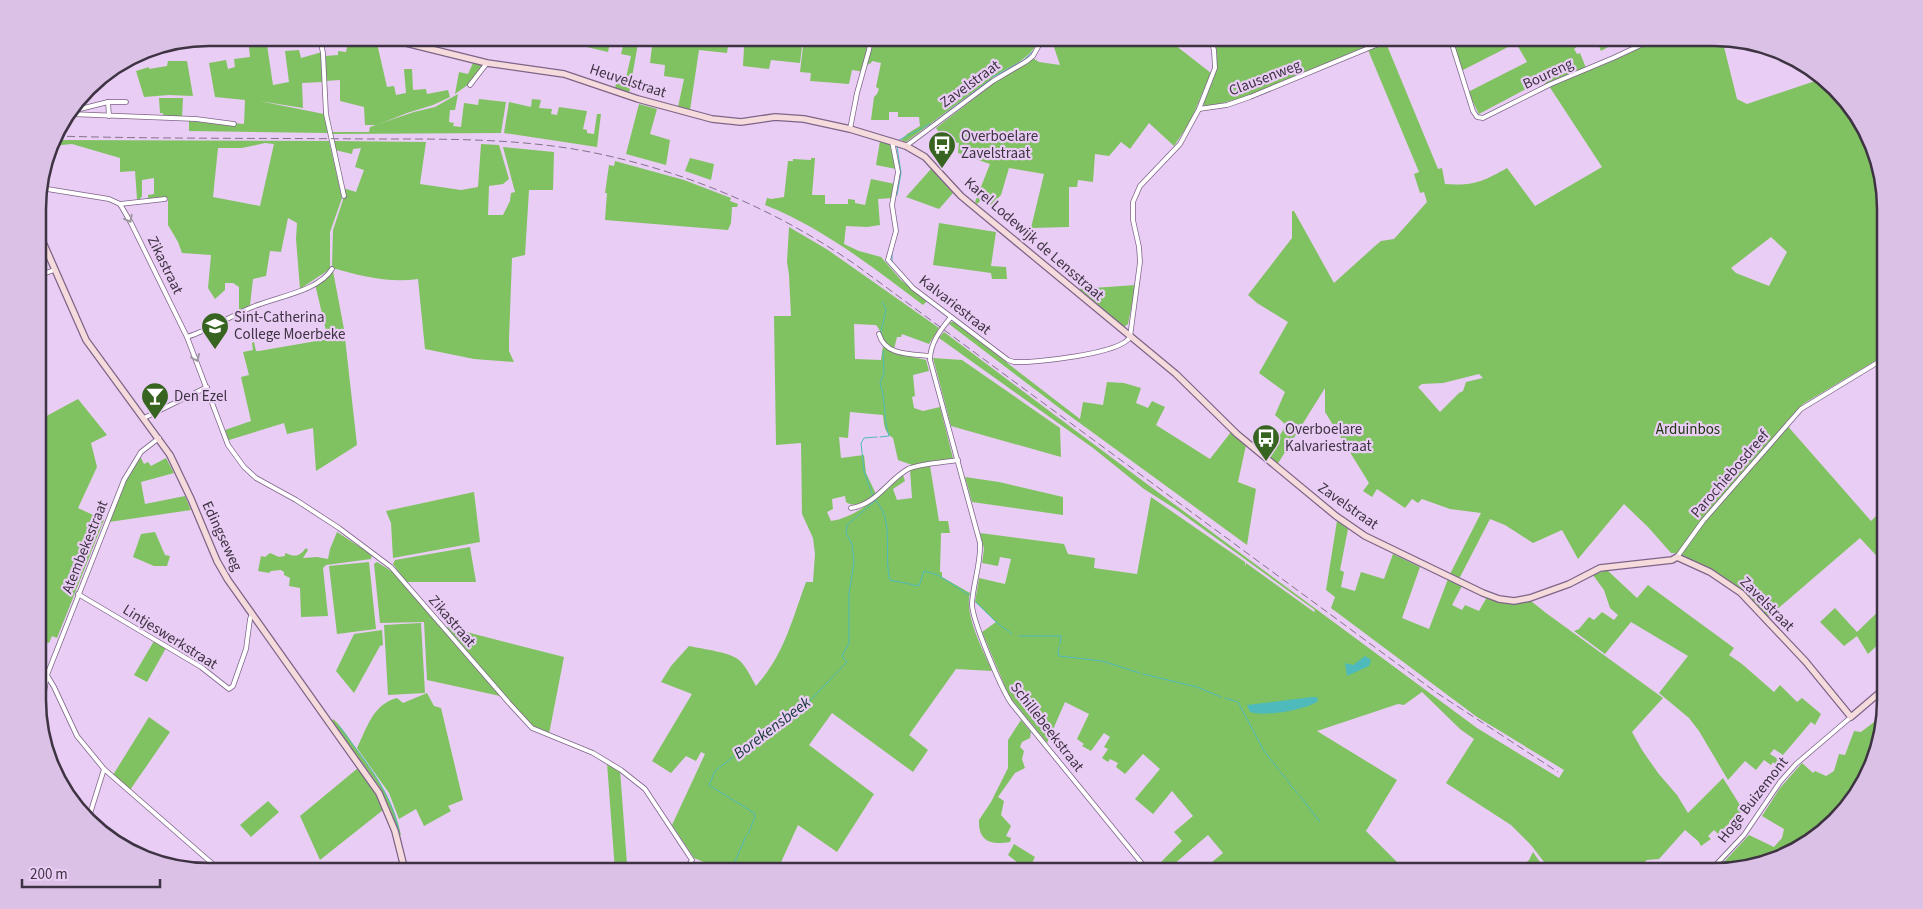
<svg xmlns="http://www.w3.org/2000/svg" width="1923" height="909" font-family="'Source Sans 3',sans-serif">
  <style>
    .green { fill: #80c261; fill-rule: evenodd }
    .water { fill: #4fbabb }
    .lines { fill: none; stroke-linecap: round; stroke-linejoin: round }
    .stream { stroke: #4fbabb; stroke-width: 1 }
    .street-casing { stroke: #7e6488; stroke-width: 5.5 }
    .secondary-casing { stroke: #7e6488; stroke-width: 8 }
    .street { stroke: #fff; stroke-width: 4 }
    .secondary { stroke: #f6dbdc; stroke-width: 5.5 }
    .rail { stroke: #84728b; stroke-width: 1; stroke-dasharray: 8 4; stroke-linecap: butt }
    .oneway { stroke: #9e99a1 }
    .labels { text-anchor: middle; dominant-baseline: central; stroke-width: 4.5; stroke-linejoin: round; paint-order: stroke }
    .street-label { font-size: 15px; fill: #3e3343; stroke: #e9cdf4 }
    .poi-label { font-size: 15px; fill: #3e3343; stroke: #e9cdf4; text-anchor: start }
    .park-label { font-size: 15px; fill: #1b370c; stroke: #e9cdf4 }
    .water-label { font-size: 16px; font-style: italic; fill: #163737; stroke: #e9cdf4 }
    .rim { fill: none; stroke: #3e3343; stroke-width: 2.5 }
  </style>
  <rect width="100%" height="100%" fill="#e9cdf4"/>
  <g class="green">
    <polygon points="248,38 266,38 273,85 289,82 285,51 299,50 301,58 322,52 322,82 302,83 303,108 259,101 324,114 328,133 189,131 189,121 233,125 233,123 244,124 245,100 215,97 209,63 226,60 228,69 235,67 234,59 250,57"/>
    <polygon points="349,38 376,39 387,87 394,86 396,95 406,93 404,69 412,69 413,90 426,89 427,94 448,90 450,97 433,105 407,113 377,125 365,125 364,107 340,101 340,80 325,81 325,56 338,55 338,51 346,52"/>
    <polygon points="575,38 611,38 608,52 578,45 580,39"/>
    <polygon points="630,38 639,38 629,94 615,89 616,83 622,84 625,82 631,56 621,54 623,46 629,47"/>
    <polygon points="653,38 803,38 800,63 771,60 769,69 743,66 744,47 728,45 727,53 699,50 690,110 678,107 684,79 664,76 665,65 650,63"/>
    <path d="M804 38H1040C1028 63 1011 64 991 79 962 100 934 121 906 142L901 140 907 134 920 126 919 117H898V112H889V120H871L874 97 877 94 879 89 876 87 881 63 872 61 871 63 867 65 865 72 852 70 849 84 810 81 811 73 800 72Z"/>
    <polygon points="1051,38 1166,38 1211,73 1190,122 1174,146 1149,123 1130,149 1121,142 1109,156 1095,154 1093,182 1078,180 1077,187 1069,187 1069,227 1031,228 1044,174 1009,168 1001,195 991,205 983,198 977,204 975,202 990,164 958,153 959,143 945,141 936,128 994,83 1033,58 1039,62 1060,65"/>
    <path d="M1212 38H1366L1367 47 1249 96 1207 107 1204 106V102C1212 83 1224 58 1212 38Z"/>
    <polygon points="1462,38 1654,38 1632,48 1628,40 1617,42 1601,51 1597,41 1594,42 1593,39 1584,43 1583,42 1574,49 1577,54 1580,53 1586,68 1546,85 1543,80 1479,114 1468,92 1527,62 1516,43 1461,71 1453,40"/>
    <path d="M1662 38H1713L1722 39 1737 99 1747 104 1818 80 1850 105 1884 187 1885 355 1803 404 1785 423 1871 521 1885 507V565L1860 538 1767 618 1746 594 1675 553H1671L1648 527 1624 504 1578 559 1562 530 1533 543 1505 525 1490 519 1459 579 1450 574 1481 513 1450 509 1422 499 1418 503 1412 499 1405 508 1377 489 1372 497 1363 491 1369 483 1325 412V388L1277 465 1267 457 1286 425 1275 415 1285 392 1259 373 1288 322 1257 303 1248 295 1292 238V211H1294L1334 283 1375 246 1381 241 1394 239 1427 202 1424 192 1420 193 1414 174 1419 172 1368 50 1386 43 1438 169 1442 168 1445 184C1474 186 1482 182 1507 168L1535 206 1602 167 1549 86 1605 64ZM1771 237 1787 252 1769 286 1736 273 1731 268ZM1479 374 1483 378 1466 382 1463 391 1459 393 1440 412 1418 387 1422 384 1443 383Z"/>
    <polygon points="168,61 187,61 193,96 169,95 144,97 136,71 149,67 149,69 167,66"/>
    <polygon points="473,63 484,66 469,84 455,94 459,72 468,74"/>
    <polygon points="458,94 455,110 450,110 449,122 454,123 453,126 461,127 464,103 478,105 479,99 506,102 501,133 331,134 330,132 369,132 370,127 414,112 435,107"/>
    <polygon points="159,98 183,98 182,117 163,116 163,113 160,113"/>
    <polygon points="532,99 541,100 539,108 552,109 551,114 557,115 559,107 587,111 583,129 587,130 587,133 594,134 597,114 601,114 597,147 504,133 509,102 531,107"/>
    <polygon points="639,104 657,109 650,134 670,140 666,165 626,154"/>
    <path d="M53 140 329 141 342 198 330 232V269L300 289 296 239 297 223 288 218 281 252 270 251 266 276 253 279 250 305 239 311V287L233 283H225V290L215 299 208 288 211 255 182 253 178 242 168 225V198L148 199V195L154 194V178L142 180V196L140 199H137L135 171 120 172V158L72 144 52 146ZM265 143 274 144 260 206 213 197 218 148H242Z"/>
    <path d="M334 141 426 142 420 184 461 190 478 187 481 144 499 145 509 179 503 184 489 186 488 215H503L510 201 511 193 515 192 503 147 554 152 553 190H529L525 255 512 258 509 340V351L514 362 474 359 425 349 418 279C388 283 361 276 332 268L333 230 343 200V188L356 192 364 170 355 167 361 148 353 149 352 154 335 150Z"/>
    <polygon points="880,141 888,143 890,145 896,169 876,165"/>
    <polygon points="690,158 714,164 711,180 685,171"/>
    <path d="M811 158H815L812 195H825V204H848V199L855 200V203L865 205 871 179 895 184 892 198 878 199 880 225 867 227 846 226 844 244 859 251 881 257 901 280 927 301 923 305C874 268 823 228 765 205L767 198 771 199 784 197 788 161H793V159L811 160Z"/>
    <polygon points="615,161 684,180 731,198 730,201 738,204 737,207 732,207 731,223 728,230 605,220 607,193 605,193 609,165 614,166"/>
    <polygon points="931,169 953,193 939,209 906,197"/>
    <polygon points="939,223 996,232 991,266 1006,267 1007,279 992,279 991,273 933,265"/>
    <path d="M789 227 828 250 939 328 929 344 902 334 901 337H897L894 349C881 342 884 335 876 325L854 324 855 359 881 360 883 346 894 353 926 360 929 371 913 375 915 396 912 397 914 408 923 411 940 407 953 458 915 466 898 460 893 438C884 432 884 425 883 415L850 412 848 438 839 437 841 458 864 455 866 473 876 494C867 500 856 509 846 502L845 496 832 499 833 509 827 512 831 521C856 518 885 492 903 475L905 481 893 489 897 500 912 498 910 470 930 466 939 521H948L950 533H941L940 572H942V577L970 593C964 615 983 650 992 671L956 669 909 735 928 750 913 772 832 713 809 745 874 794 837 852 798 825 777 871H720L711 865 694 858 672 825 705 754 701 752 696 761 686 756 671 773 652 761 692 694 661 682 671 666 689 646C702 649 730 652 739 660 747 667 751 678 756 686 784 655 792 620 806 582H813L815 554 813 538 802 514 801 443 776 445 774 316H791L789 275 787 262Z"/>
    <polygon points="333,271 344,329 357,445 316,471 313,428 287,434 284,423 229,440 225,430 251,421 241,377 249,375 243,352 253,350 252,343 254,342 256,351 259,351 328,339 315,284"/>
    <polygon points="1136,285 1128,324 1124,327 1121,325 1078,289"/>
    <polygon points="951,322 954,322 1080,419 1083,402 1103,405 1107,382 1124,383 1141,388 1136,403 1148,408 1152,401 1165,407 1156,425 1210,459 1231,432 1246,445 1238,482 1256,489 1247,545 1066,413 949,324"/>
    <polygon points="944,332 1151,487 1477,728 1559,778 1564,770 1477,717 1331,608 1335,597 1326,590 1337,521 1348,529 1340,570 1344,572 1341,587 1355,591 1361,572 1384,579 1393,554 1420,567 1402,618 1429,629 1448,579 1462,586 1452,605 1462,610 1465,605 1479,611 1487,597 1513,603 1531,601 1546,613 1663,698 1632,732 1642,750 1658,773 1677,795 1688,813 1723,778 1743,810 1718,834 1714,830 1708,836 1711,839 1701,846 1698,841 1685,830 1659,859 1647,860 1635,871 1551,871 1531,845 1511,825 1446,783 1474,739 1460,729 1422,692 1404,705 1398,704 1317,731 1397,780 1366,831 1399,864 1399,871 1201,871 1223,853 1208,835 1166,871 1152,871 1182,841 1174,832 1193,816 1172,791 1153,814 1135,799 1160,769 1143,754 1125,774 1116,767 1118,763 1110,759 1108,762 1102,758 1108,749 1104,747 1110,737 1104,733 1091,751 1082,746 1084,744 1077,739 1089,714 1065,702 1047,743 1009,696 982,632 996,622 975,602 979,578 1005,584 1011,559 1000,557 998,566 982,563 984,549 980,533 1064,544 1068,554 1095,558 1094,568 1137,574 1151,497 1245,562 1245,566 1246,563 1314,612 1315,610 1177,510 1144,489 1093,448 939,338"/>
    <polygon points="933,358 962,360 1060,428 1061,457 951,426"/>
    <polygon points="78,399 107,435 91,443 97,467 78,508 104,520 57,638 52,636 49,643 45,642 39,658 39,629 45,615 39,612 39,602 41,598 39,597 38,416 41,419"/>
    <polygon points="140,456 144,464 148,462 151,466 166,458 174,473 141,482 145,504 185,496 191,510 109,522 127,478"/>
    <polygon points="965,477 999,482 1063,497 1063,515 972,502"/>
    <polygon points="474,492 480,542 393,558 391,523 386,511"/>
    <polygon points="155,532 165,555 170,556 167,566 154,566 133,557 141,534"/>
    <path d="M337 532 372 555 371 559 326 565 323 568 328 616 301 617 300 588 289 586 290 578 284 575V572L281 570 271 571 269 573 258 571 261 556 265 557 270 553 279 557 285 556V553C295 557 299 557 306 548L308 550 303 558 317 557 328 559 330 549Z"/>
    <polygon points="470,547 476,582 406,582 393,564 395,560"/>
    <polygon points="369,562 376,629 337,634 329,566"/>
    <polygon points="377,562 396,574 500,696 427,680 424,622 380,623 374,564"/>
    <polygon points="1607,570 1637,598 1648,585 1734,648 1729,655 1742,664 1774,692 1780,685 1797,702 1802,698 1821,714 1815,725 1811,722 1783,755 1774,749 1770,754 1778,759 1775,764 1773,762 1771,765 1764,760 1756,770 1745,761 1728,780 1699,731 1689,718 1659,693 1688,656 1631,622 1605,654 1574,631 1579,629 1589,617 1594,620 1602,612 1614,620 1618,615 1610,608 1604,590 1593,575"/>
    <polygon points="1885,605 1885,638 1868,654 1857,636 1844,646 1820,622 1835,608 1857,632"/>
    <polygon points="421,623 425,693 388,695 384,625"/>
    <polygon points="443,626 564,657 549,734 534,727 517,710"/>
    <polygon points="382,630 383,645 380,646 354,693 336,671 354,634"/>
    <polygon points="154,641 166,648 147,682 134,675"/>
    <path d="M427 693 434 706 441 708 463 800 448 806 451 811 424 826 416 809 399 819 389 793 357 748C367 728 373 704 397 698L403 703Z"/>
    <polygon points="1882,716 1872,766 1850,804 1809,842 1722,871 1720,868 1722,864 1749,835 1774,847 1782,838 1784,829 1762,816 1780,788 1802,763 1813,773 1815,771 1826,776 1834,771 1839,754 1845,755 1854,731 1861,732"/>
    <polygon points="149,717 170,732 130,790 113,775"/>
    <path d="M333 719C342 727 348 737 355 747 375 775 394 801 401 835H398L391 811 379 786 332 721Z"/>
    <path d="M1021 720 1031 732 1030 738 1022 742 1020 747 1024 751 1022 759 1025 768 1015 773 998 797 1004 801 1001 815 1011 826 1006 836 1011 838 1010 842C992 845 978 842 979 820L991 802 1008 768V740Z"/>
    <polygon points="607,763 620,770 627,864 632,871 615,871"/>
    <polygon points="358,768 376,794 383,810 320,860 300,816"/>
    <polygon points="268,801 279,812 251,837 240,825"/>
    <polygon points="1014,844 1035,857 1028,871 1008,855"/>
    <polygon points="1533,852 1546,871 1516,871 1529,860"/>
  </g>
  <g class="water">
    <polygon points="1365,656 1370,659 1371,661 1369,666 1347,676 1345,663 1353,665"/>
    <path d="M1312 697H1317L1318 701C1306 710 1264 717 1250 712L1247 705Z"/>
  </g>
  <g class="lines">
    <g class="stream">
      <polyline points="1036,47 1040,38"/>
      <polyline points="993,77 1024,60 1034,50"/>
      <polyline points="933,123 991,79"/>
      <polyline points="899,140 930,124"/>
      <polyline points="897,195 901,173 897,146"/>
      <polyline points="892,262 892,254"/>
      <polyline points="881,332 886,309 882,302"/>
      <path d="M880 437 889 436C883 419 886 398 880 383L884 373 883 351"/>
      <polyline points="873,496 864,471 861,443 864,438 877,437"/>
      <path d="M876 501C895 521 883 555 890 580L919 586 924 571 938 575 969 595"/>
      <polyline points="976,602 996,622 1012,634"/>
      <polyline points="1019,636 1061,636 1060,644"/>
      <polyline points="1059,647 1058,653 1059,656 1102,661 1140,673"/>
      <polyline points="1143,674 1197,687 1221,697"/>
      <polyline points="1225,698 1238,702 1264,751 1279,770"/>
      <path d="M339 726C363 759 392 791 399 832"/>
      <polyline points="1280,772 1286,778"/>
      <polyline points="1287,780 1290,784"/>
      <polyline points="1290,785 1294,789"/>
      <polyline points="1295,790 1298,794"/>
      <polyline points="1300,796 1320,822"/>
      <polyline points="748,834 755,817 754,813 709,785 715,771 743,749 777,729 800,711 847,662 842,656 849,643 849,593 854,562 852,544 846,533 847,525 876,500"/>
      <polyline points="731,871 746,836"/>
    </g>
    <g class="street-casing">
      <g id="street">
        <polyline points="320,38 323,53 326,114 344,196"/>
        <polyline points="1450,38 1473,111 1477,117 1483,118 1551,84 1613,58 1656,38"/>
        <polyline points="470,85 487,63"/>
        <polyline points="108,102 109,116"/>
        <polyline points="1199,109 1227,105 1250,97 1393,38"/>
        <polyline points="72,111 108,102 126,102"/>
        <polyline points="70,114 196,119 234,124"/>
        <polyline points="850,129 857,93 869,50 871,38"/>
        <path d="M892 141 898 172 892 205 896 231 888 260 913 288 1008 360 1014 362C1034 363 1121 354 1130 337L1140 262 1139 247 1133 220V202L1140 186 1180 144 1199 109 1215 68 1214 50 1210 38"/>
        <polyline points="906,146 993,81 1027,61 1033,56 1043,38"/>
        <polyline points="41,188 109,199 120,204 165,199"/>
        <polyline points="120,204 131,223 187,337 228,445 244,467 256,478 296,500 339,528 391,567 509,703 532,728 593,753 621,770 645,789 692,860 685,871"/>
        <polyline points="38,276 54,270"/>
        <path d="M951 317C941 329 930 343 930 360L980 543C981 564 973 583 972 604 972 620 1001 688 1011 703L1148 871"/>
        <path d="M879 334C885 356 911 354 930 356"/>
        <path d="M187 337C209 330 229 317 250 308 274 297 318 292 332 269"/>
        <polyline points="144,418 207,387"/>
        <path d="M851 508C877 504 887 481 908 469 917 464 946 462 958 460"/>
        <polyline points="1677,557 1703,521 1801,409 1885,358"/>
        <polyline points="78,594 201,667 229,689 233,686 246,649 250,619 252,614"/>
        <polyline points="39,662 54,687 77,736 104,769 215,866"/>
        <polyline points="39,722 47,675 124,480 141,452 159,438"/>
        <polyline points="89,817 104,769"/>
        <polyline points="1710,871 1744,835 1780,782 1796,764 1851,717"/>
      </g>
    </g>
    <g class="secondary-casing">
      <g id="secondary">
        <polyline points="386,38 487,63 564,74 638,99 712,119 741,122 775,117 804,119 850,129 906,146 925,157 961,196 1176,374 1237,434 1336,516 1365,536 1483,593 1499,599 1514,601 1530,598 1569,584 1600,568 1672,560 1677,557 1710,572 1741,593 1806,662 1851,717 1885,688"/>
        <polyline points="38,231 86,340 170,455 191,499 217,561 228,580 379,793 395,831 405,871"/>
      </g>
    </g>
    <use href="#street" class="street"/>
    <use href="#secondary" class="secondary"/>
    <path class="rail" d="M55 136C160 139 265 138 371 139 444 139 518 138 590 152 686 171 777 210 856 265L1437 693 1558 772"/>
  </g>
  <defs><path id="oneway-chevron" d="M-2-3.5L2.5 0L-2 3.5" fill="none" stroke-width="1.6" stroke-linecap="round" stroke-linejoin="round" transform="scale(1.25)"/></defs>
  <g class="oneway">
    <use href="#oneway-chevron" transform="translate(129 219) rotate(62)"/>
    <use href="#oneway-chevron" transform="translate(196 358) rotate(67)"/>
  </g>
  <defs>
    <g id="bus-pin" transform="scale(1.4375)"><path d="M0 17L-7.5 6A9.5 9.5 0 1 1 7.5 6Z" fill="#386421" stroke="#e9cdf4"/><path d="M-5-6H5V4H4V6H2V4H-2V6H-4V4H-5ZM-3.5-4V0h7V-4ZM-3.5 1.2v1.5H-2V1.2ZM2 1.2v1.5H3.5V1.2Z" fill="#fff"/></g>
    <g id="school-pin" transform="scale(1.4375)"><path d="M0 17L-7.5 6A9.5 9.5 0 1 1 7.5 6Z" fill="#386421" stroke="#e9cdf4"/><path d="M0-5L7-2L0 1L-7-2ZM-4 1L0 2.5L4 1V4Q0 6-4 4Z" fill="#fff"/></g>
    <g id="bar-pin" transform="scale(1.4375)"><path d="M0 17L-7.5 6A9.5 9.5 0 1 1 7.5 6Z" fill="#386421" stroke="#e9cdf4"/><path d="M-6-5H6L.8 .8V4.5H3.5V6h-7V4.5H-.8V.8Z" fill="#fff"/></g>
  </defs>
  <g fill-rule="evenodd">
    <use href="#bus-pin" x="942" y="145"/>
    <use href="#school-pin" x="215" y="326"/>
    <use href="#bar-pin" x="155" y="396"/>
    <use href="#bus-pin" x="1266" y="438"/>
  </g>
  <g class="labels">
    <g class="street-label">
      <text transform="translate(1548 74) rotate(-25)">Boureng</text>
      <text transform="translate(1265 78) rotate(-21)">Clausenweg</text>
      <text transform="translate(628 81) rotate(18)">Heuvelstraat</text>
      <text transform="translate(970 84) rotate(-36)">Zavelstraat</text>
      <text transform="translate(1034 239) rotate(41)">Karel Lodewijk de Lensstraat</text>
      <text transform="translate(165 265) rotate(64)">Zikastraat</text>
      <text transform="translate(955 305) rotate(38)">Kalvariestraat</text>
      <text transform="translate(1730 474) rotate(-49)">Parochiebosdreef</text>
      <text transform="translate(1348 506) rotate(35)">Zavelstraat</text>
      <text transform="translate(222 536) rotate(65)">Edingseweg</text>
      <text transform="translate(85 547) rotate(-68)">Atembekestraat</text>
      <text transform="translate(1767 604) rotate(45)">Zavelstraat</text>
      <text transform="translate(452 621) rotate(49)">Zikastraat</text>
      <text transform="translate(170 637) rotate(32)">Lintjeswerkstraat</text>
      <text transform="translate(1047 727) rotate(52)">Schillebeekstraat</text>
      <text transform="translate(1753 800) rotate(-52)">Hoge Buizemont</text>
    </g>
    <g class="poi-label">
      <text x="961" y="136">Overboelare<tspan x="961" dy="17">Zavelstraat</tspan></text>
      <text x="234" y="317">Sint-Catherina<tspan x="234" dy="17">College Moerbeke</tspan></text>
      <text x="174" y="396">Den Ezel</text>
      <text x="1285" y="429">Overboelare<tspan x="1285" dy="17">Kalvariestraat</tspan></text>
    </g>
    <g class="park-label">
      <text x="1688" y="429">Arduinbos</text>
    </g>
    <g class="water-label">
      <text transform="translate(772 728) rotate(-37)">Borekensbeek</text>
    </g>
  </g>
  <path d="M0 0H1923V909H0ZM209 46H1714A163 163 0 0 1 1877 209V700A163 163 0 0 1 1714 863H209A163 163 0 0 1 46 700V209A163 163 0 0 1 209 46Z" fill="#dbc1e6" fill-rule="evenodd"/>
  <path class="rim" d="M209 46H1714A163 163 0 0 1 1877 209V700A163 163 0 0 1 1714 863H209A163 163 0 0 1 46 700V209A163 163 0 0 1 209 46Z"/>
  <path d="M22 879v8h138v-8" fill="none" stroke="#3e3343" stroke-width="2.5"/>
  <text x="30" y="879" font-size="15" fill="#3e3343" stroke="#e9cdf4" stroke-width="4" paint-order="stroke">200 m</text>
</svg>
